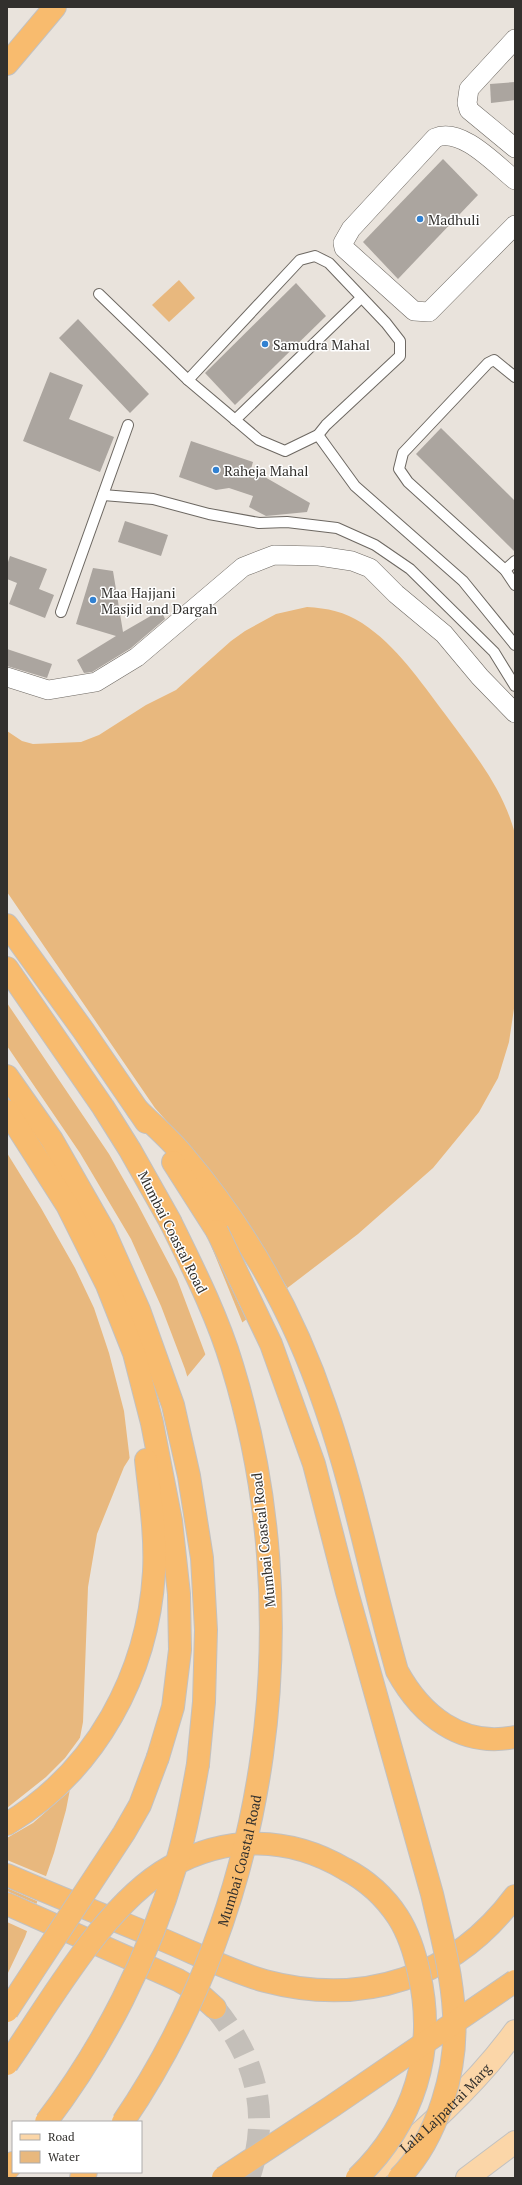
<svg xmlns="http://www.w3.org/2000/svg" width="522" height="2185" font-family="'PT Serif',serif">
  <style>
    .water { fill: #e8b87e }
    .pier { fill: #e9e3dc }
    .building { fill: #aba59f }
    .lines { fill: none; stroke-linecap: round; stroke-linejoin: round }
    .motorway-tunnel { stroke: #c4bfb9; stroke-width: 22; stroke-dasharray: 22 11; stroke-linecap: butt }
    .service-casing { stroke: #6d6862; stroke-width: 12 }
    .minor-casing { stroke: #6d6862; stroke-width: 20 }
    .primary-casing { stroke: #c2c1c0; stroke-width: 24 }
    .motorway-casing { stroke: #c2c1c0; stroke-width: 24 }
    .service { stroke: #fff; stroke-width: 10 }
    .minor { stroke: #fff; stroke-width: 19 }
    .primary { stroke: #fbd6a8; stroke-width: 22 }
    .motorway { stroke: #f8bb6e; stroke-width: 22 }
    .motorway-bridge-casing { stroke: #c2c1c0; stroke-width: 24; stroke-linecap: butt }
    .motorway-bridge { stroke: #f8bb6e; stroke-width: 22 }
    .poi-dot { fill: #3181d1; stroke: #fff; stroke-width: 1.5 }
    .labels { text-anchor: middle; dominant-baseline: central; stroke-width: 3; stroke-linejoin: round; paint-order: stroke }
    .poi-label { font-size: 14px; fill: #32302d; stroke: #fff; text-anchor: start }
    .street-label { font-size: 14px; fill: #32302d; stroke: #fff }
  </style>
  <rect width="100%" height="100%" fill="#e9e3dc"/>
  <g class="water">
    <polygon points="179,280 195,298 169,322 152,305"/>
    <path d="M307 607C327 608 345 612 362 623 397 646 420 681 445 714 473 752 503 788 515 834V1002L509 1042 498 1078 479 1112 433 1168 358 1234 214 1344 163 1406 124 1467 97 1534 88 1587 83 1722 66 1810 54 1853 25 1937 7 1975V731L22 741 33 744 81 742 99 735 146 705 176 690 231 641 245 631 276 614Z"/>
  </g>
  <g class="pier">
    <polygon points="7,892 155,1108 208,1168 244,1217 288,1289 247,1321 210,1243 243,1324 215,1346 206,1356 177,1279 137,1203 109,1154 7,1003"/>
    <polygon points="7,1046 80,1153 131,1239 161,1306 185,1369 188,1379 165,1407 130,1461 124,1411 109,1353 94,1308 75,1268 41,1208 7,1153"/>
    <polygon points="82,1735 72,1789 33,1823 7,1838 7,1808 46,1777 65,1758"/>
    <polygon points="7,1860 48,1877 39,1902 7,1888"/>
    <polygon points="7,1891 39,1905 29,1932 7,1922"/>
  </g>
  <g class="building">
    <polygon points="515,82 515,100 491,103 490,84"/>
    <polygon points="443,159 478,195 398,279 363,242"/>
    <polygon points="296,283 326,316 235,405 205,373"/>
    <polygon points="78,319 149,394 130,413 59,338"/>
    <polygon points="50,372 83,385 69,419 114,437 100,472 23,441"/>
    <polygon points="441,428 515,501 515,552 416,454"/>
    <polygon points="191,441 253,462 251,469 310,503 307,512 266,516 249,507 253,496 229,488 216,490 179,477"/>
    <polygon points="125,521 168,535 161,556 118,542"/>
    <polygon points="10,556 47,569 39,589 54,595 45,618 9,604 17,583 7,579 7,565"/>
    <polygon points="93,568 113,571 123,632 161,610 165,619 131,648 92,672 84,673 77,660 116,636 76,624"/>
    <polygon points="7,649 52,664 47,678 7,666"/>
  </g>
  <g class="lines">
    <path class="motorway-tunnel" d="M215 2008C256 2058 271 2115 249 2178"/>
    <g class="service-casing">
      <g id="service">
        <polygon points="315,256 329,263 386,323 400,341 400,356 326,425 318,435 285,451 259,440 188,380 300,260"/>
        <polyline points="99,294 188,380"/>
        <polyline points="515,377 494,360 488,363 403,453 399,469 408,482 505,570 515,585"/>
        <polyline points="235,420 361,298"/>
        <polyline points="318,435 355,486 463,581 515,645"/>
        <polyline points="103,495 153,499 209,514 259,523 287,522 337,528 375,545 410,569 494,652 515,686"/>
        <polyline points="505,570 515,561"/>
        <polyline points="61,612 128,425"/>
      </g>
    </g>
    <g class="minor-casing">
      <g id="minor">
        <polyline points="515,39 469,89 467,103 469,110 515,148"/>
        <path d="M515 180C496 165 461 126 435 138L351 229 343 243 344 248 414 311 429 312 515 225"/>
        <polyline points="7,677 48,690 96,682 137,657 243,567 274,555 319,556 352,561 370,568 396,594 444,634 480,677 515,713"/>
      </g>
    </g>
    <g class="primary-casing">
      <g id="primary">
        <path id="s1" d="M367 2178C420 2135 475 2086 515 2031"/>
        <polyline points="467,2178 515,2142"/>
      </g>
    </g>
    <g class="motorway-casing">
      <g id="motorway">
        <polyline points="7,64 55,7"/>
        <polyline points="7,925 83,1030 146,1122"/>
        <polyline points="7,968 103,1107 130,1150 170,1221"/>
        <polyline points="7,1076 52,1140 104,1231 139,1310 173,1405 189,1476 202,1558 206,1630 204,1702 198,1764"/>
        <path d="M138 1110C153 1125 170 1139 183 1155 246 1229 294 1314 325 1406 355 1492 372 1583 397 1671 421 1715 461 1748 515 1737"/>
        <polyline points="7,1111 67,1205 107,1285 134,1353 152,1423 171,1521 179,1594 180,1650 173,1707 158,1757"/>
        <polyline points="173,1162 217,1231"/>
        <path d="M7 1824C96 1771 148 1674 154 1572 156 1535 150 1497 146 1460"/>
        <path d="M7 1875C58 1897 110 1918 161 1939 195 1953 229 1971 265 1981 363 2007 454 1978 515 1896"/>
        <polyline points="7,1904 178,1980 195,1990 215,2008"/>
        <polyline points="7,2170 13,2163"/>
        <polyline points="81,2178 86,2172"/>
      </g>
    </g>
    <use href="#service" class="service"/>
    <use href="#minor" class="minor"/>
    <use href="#primary" class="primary"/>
    <use href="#motorway" class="motorway"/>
    <g class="motorway-bridge-casing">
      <g id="motorway-bridge">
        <path d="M217 1231 271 1344 314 1464 347 1592 432 1894C441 1933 452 1974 454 2014 458 2069 438 2138 399 2178"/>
        <polyline points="7,2011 124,1833 140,1805 158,1757"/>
        <path d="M7 2064C50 2003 104 1904 170 1867 227 1835 289 1836 345 1869 366 1880 385 1897 398 1917 409 1934 415 1954 419 1973 437 2051 414 2123 357 2178"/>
        <path d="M46 2122C104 2046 149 1957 176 1865 186 1832 192 1798 198 1764"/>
        <path id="s2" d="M123 2122C271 1905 309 1615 232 1365 217 1315 193 1268 170 1221"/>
        <polyline points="223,2178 331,2107 515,1981"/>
      </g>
    </g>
    <use href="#motorway-bridge" class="motorway-bridge"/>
  </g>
  <g class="poi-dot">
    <circle cx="420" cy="219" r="4"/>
    <circle cx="265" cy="344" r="4"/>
    <circle cx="216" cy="470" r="4"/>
    <circle cx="93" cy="600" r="4"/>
  </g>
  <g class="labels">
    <g class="poi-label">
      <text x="428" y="219">Madhuli</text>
      <text x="273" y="344">Samudra Mahal</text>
      <text x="224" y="470">Raheja Mahal</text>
      <text x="101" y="592">Maa Hajjani<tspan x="101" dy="16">Masjid and Dargah</tspan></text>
    </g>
    <g class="street-label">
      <text transform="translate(173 1232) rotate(63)">Mumbai Coastal Road</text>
      <text transform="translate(263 1540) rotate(-96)">Mumbai Coastal Road</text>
      <text stroke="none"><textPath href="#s2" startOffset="288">Mumbai Coastal Road</textPath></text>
      <text stroke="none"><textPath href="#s1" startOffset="105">Lala Lajpatrai Marg</textPath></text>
    </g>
  </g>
  <rect width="522" height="2185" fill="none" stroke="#32302d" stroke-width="16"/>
  <rect x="12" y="2121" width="130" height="52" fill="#ffffff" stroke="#adacab"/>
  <rect x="20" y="2134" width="20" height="6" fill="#fbd6a8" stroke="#adacab"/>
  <text x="48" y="2141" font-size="12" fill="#32302d">Road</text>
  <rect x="20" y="2151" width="20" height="12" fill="#e8b87e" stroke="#adacab"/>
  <text x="48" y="2161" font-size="12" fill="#32302d">Water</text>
</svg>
